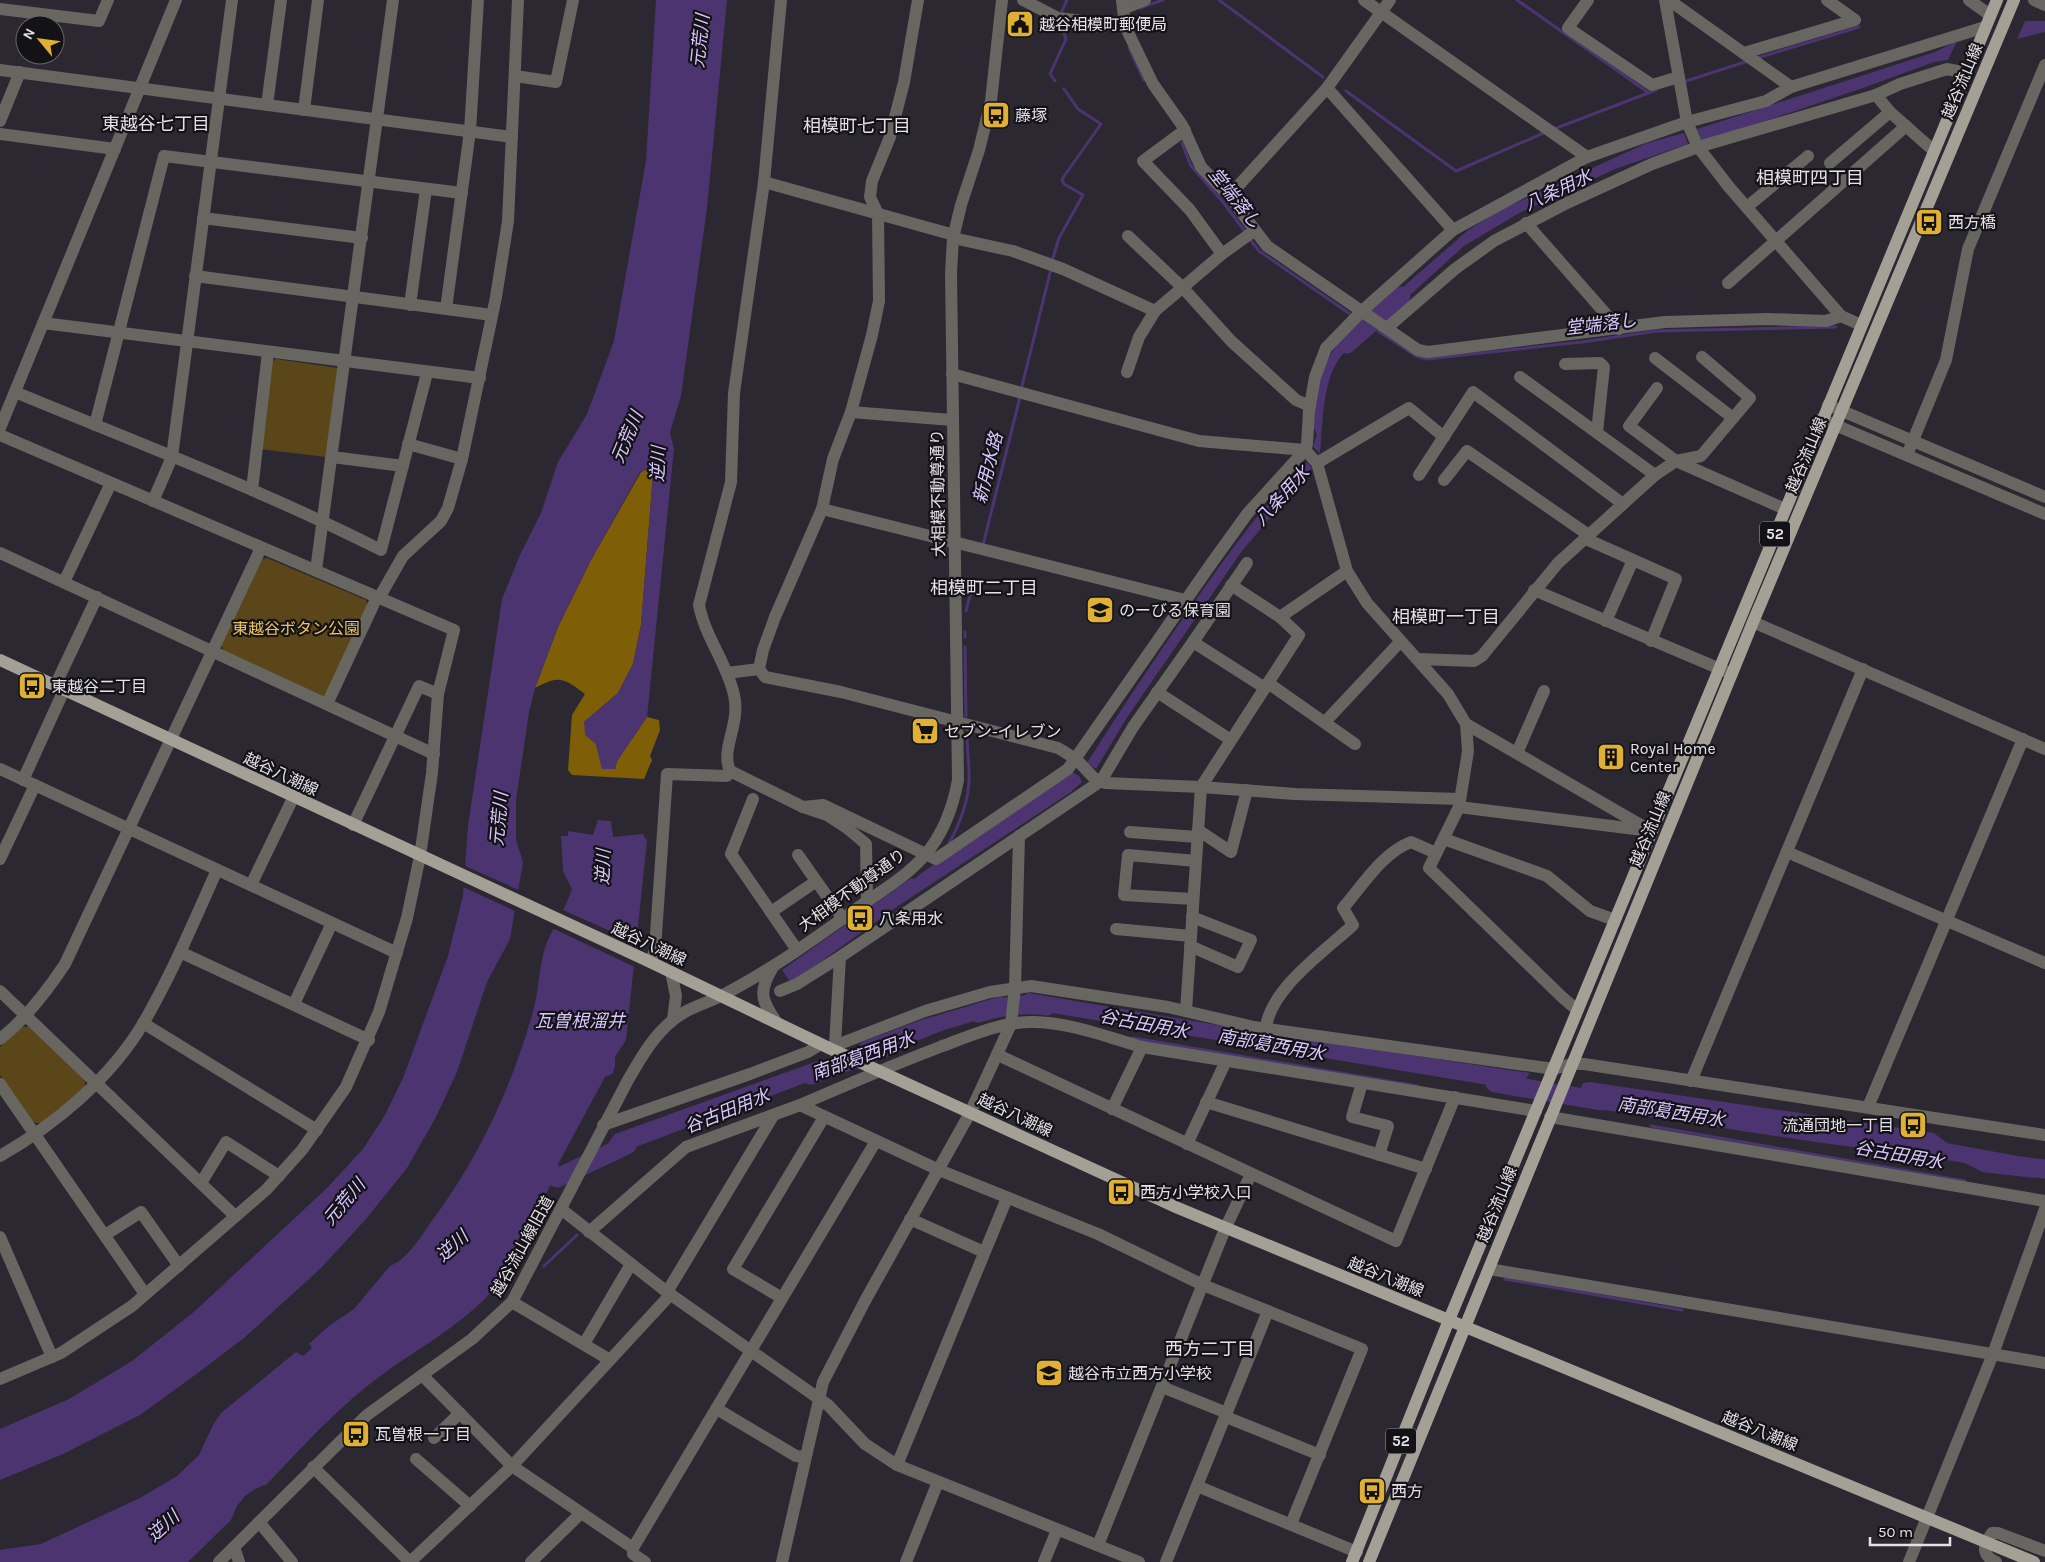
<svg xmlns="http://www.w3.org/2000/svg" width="2045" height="1562" font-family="Karla,'Noto Sans JP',sans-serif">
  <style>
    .green { fill: #5a4618 }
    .forest { fill: #7e5f07 }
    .water { fill: #4c3470 }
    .pier { fill: #2b2832 }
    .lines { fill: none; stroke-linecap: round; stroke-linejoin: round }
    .stream { stroke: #4c3470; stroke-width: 3 }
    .river { stroke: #4c3470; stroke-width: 19 }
    .minor { stroke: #686661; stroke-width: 12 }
    .major { stroke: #a5a096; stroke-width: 12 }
    .labels { text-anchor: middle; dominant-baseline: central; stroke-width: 4.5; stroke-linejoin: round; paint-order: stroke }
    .shield { fill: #131216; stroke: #a5a4a9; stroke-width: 1 }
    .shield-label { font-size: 15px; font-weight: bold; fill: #e4e2e8 }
    .poi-label { font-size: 16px; fill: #e4e2e8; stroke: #131216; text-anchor: start }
    .street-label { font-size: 16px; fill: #e4e2e8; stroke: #131216 }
    .park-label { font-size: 16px; fill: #efc35b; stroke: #131216 }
    .water-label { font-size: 18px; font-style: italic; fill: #d9c7fe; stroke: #131216 }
    .neighbourhood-label { font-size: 18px; fill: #e4e2e8; stroke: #131216 }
  </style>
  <rect width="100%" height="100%" fill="#2b2832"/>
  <g class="green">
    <polygon points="276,359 338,368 326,457 260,449 271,363"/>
    <polygon points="267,558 366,600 368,607 328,696 322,698 224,652 221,644 260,560"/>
    <polygon points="22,1027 30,1027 85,1079 85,1087 42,1124 33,1122 0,1075 0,1047"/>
  </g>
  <path class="forest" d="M651 467 653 474 641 625 633 664 618 693 584 722 596 744 602 768 615 769 617 761 647 717 659 720 660 730 650 756 652 760 644 779 572 775 568 770 572 715 585 694C563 678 560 675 535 688L558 627 591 560 641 472Z"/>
  <g class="water">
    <polygon points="656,0 727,0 707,208 681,396 670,432 674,449 647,717 617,761 615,769 602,769 596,744 585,735 584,722 618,693 633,664 641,625 653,474 650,467 640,472 591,560 558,627 535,688 529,712 516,800 516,840 523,862 510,939 487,982 457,1072 436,1117 407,1168 366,1219 321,1268 244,1338 191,1378 140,1415 63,1454 0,1480 0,1429 69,1399 132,1361 195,1311 327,1188 363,1149 385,1115 403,1078 448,956 463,896 468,826 502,599 520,555 541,513 558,462 587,414 614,341 646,161"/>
    <polygon points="2025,21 2045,21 2045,32 2017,39"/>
    <polygon points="1957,41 1948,60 1934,62 1863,88 1703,142 1697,129 1935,52"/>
    <polygon points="1684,133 1688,144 1615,169 1521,212 1464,246 1387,316 1378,309 1467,231 1498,211 1647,143"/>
    <path d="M1358 323 1370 330C1359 339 1347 347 1339 359 1322 384 1323 424 1320 453L1313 447 1317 434C1304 416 1322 367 1334 349 1340 340 1350 332 1358 323Z"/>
    <path d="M1307 462 1312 468 1242 551 1128 716 1096 769 1087 763C1119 712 1152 663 1186 614 1223 561 1260 507 1307 462Z"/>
    <polygon points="1072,772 1079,776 1082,782 1071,792 898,906 791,983 782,970 911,878 915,879 920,874"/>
    <path d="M598 820 611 821 613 837 643 834 647 841 626 1040 615 1057V1067L612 1074 605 1077 558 1164 560 1174 557 1181 551 1184 500 1282C469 1321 423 1345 383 1374 340 1405 304 1445 267 1484L255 1489 245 1496 237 1506 231 1520 188 1562H0V1550L41 1544 140 1498 177 1476 199 1455 213 1425 221 1413 296 1352 303 1356 312 1348 309 1344 330 1325 354 1309 390 1266C408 1259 420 1237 431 1222 479 1158 513 1085 534 1008 539 988 539 966 545 948 552 928 565 910 572 889L563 871 561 836H568V831L593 835Z"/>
    <polygon points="1028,993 1253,1031 1530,1073 1517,1091 1507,1090 1500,1087 1040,1011 1022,1013 1024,996"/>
    <polygon points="1002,996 1002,1013 944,1030 879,1056 858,1047 862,1042 918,1021"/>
    <polygon points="823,1059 842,1069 612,1156 603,1155 603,1150 615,1134"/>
    <polygon points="1590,1082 1934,1133 1947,1143 2040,1160 2034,1178 1982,1172 1965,1163 1921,1156 1815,1142 1585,1107 1575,1103 1583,1083"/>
  </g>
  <g class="pier">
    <polygon points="463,865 521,891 517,912 461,886"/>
    <polygon points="561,909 639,944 637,968 552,928"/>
  </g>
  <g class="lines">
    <g class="stream">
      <polyline points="1219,0 1323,77"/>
      <polyline points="1517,0 1649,93"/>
      <polyline points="1140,8 1163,0"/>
      <polyline points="1062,11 1067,0"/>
      <polyline points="1129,48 1144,80"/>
      <polyline points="1757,58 1859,27"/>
      <polyline points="1055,81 1050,74 1066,39 1061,23"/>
      <polyline points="1683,82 1748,61"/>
      <polyline points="1346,91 1456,171 1546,132"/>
      <polyline points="1554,129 1656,90"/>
      <polyline points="1182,143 1191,166 1223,202 1246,233"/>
      <polyline points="1249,238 1259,251 1350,314"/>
      <polyline points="1053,258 1059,238 1083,195 1064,184 1062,179 1101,124 1078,109 1064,89"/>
      <polyline points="1378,331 1416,356 1427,359 1582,342 1657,331 1836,327"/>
      <polyline points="1022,386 1051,269"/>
      <polyline points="983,545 1020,397"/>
      <polyline points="966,611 974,580"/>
      <polyline points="965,637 965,632"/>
      <polyline points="965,647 966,716"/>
      <path d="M950 846 949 843C960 824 970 797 969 775 969 762 967 748 967 735"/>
      <polyline points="1133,1038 1418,1086"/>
      <polyline points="1651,1126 1965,1181"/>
      <polyline points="544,1266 577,1235"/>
      <polyline points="1505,1279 1682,1310"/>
      <polyline points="492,1291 510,1276"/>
    </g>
    <g class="river">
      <polyline points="1347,344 1401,296"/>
      <path d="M978 1013C998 1006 1026 1003 1047 1006"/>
      <polyline points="811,1075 894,1044"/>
      <polyline points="1495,1083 1601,1101"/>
      <polyline points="2011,1165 2045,1169"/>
      <polyline points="536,1168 557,1178 627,1145"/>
    </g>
    <g class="minor">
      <path d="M781 0 764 182 734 393 731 482 699 605C705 637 727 663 734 695 741 724 720 749 730 771L803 807 827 815 847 828 866 844 867 901"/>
      <polyline points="918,0 904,82 890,137 872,181 870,197 878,214 879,301 872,335 851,412 833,459 822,509 775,617 763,650 759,669 765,677 841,692 1058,748 1076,759 1093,777 1105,783 1201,787 1295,794 1460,799"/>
      <polyline points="1023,0 1058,18 1125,26"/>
      <polyline points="1122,0 1125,26 1153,84 1182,125 1201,167 1229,196 1267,246 1418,350 1428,352 1665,322 1767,319 1826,321 1841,316"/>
      <polyline points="1364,0 1587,157"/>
      <polyline points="1588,0 1568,28 1652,85 1679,77"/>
      <polyline points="1665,0 1687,122 1698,147 1729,187 1841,316 1861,325"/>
      <polyline points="1669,0 1791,87"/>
      <polyline points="1969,0 1990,15"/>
      <polyline points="2034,0 2045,5"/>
      <polyline points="0,9 99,21 108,0"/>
      <polyline points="1123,9 1145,0"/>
      <polyline points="1744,53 1855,20 1827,0"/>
      <polyline points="0,70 512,137"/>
      <polyline points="515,76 556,82 573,0"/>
      <polyline points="1327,88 1453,230"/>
      <polyline points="1876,95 1890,112 1934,151"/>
      <polyline points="267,105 281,0"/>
      <polyline points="304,110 318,0"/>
      <polyline points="0,121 20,72"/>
      <polyline points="1185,130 1143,161 1190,210 1222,254"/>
      <polyline points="0,134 115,149"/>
      <polyline points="1830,163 1890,112"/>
      <polyline points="764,182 954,235"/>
      <polyline points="1229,196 1327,88 1390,0"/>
      <polyline points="1747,207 1808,156"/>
      <polyline points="203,218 362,238"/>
      <polyline points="1526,223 1619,329"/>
      <polyline points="1128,236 1183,288 1231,341 1296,400 1310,406"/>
      <polyline points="953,238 1013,251 1063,269 1155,311"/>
      <polyline points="195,276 492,315"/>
      <polyline points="1728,283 1906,126"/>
      <polyline points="410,305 426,189"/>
      <polyline points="446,309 470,131 478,0"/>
      <polyline points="43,323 480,378"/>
      <polyline points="1388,327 1455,269 1494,241 1567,203 1652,164 1698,147 1876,95 1900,84 1947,69 1967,73"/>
      <polyline points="1655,358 1733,418"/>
      <polyline points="1565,364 1600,363 1604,367 1597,432"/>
      <polyline points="1127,372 1139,337 1155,311 1222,254 1254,231"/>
      <polyline points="952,374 1199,441 1305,450 1317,463 1347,571 1367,603 1448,694 1466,724 1651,831"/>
      <polyline points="1520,377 1655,475"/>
      <polyline points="1657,388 1629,426 1676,461 1701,456 1750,398 1702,357"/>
      <path d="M15 392C138 443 262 490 381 550L427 373"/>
      <polyline points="1828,405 2045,497"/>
      <polyline points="851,412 952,420"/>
      <polyline points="1821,419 2045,514"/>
      <polyline points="95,425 164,156 462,193"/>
      <polyline points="0,428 176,0"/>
      <polyline points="0,435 454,630 438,694 432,773 420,856 407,918 379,1012 346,1087 302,1150 266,1190 132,1306 61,1353 0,1379"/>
      <polyline points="408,444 462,459"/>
      <polyline points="1907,455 1946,360 1968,249 2045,65"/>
      <polyline points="332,457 403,466"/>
      <polyline points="1317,463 1409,408 1444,437"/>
      <polyline points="1419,475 1473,392 1623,504"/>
      <polyline points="1444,480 1467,451 1590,536"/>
      <polyline points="252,490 268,352"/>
      <polyline points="153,501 172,457 232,0"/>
      <polyline points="822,509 1185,600"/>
      <polyline points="1586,539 1676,579 1651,641"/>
      <polyline points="0,553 434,754"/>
      <polyline points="316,570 393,0"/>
      <polyline points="64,582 111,483"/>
      <polyline points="1534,590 1732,674"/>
      <polyline points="379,598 403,556 441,521 448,508 462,459 496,297 508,221 518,0"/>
      <polyline points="1280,617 1347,571"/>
      <polyline points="1606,621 1633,560"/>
      <polyline points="1753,622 2045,749"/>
      <polyline points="1193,642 1247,563"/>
      <polyline points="1418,659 1474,661 1482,656 1558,563 1655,475 1676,461 1785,509"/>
      <polyline points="727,673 759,669"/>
      <polyline points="1268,683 1355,744"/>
      <polyline points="55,686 97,597"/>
      <polyline points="1157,692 1231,740"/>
      <polyline points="327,704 377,597"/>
      <polyline points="1325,722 1400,642"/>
      <polyline points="1466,724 1468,751 1459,807 1429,868 1562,997 1577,1010"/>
      <polyline points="1517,753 1544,691"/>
      <polyline points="0,769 397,953"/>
      <polyline points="23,780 64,690"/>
      <polyline points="753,799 731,854 797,950"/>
      <polyline points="803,807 823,805 936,859 1068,769 1211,564 1247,514 1305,450 1307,444 1309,411 1315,377 1326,348 1363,310 1453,230 1587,157 1687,122 1766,101 1791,87 1985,27"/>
      <polyline points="1459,807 1643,830"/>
      <polyline points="353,825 419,686 438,694"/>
      <polyline points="1198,830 1231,852 1247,790"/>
      <polyline points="1130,832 1197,837"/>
      <polyline points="1444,839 1547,876 1590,911 1615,920"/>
      <polyline points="1787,852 2045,963"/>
      <polyline points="798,855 843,919"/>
      <polyline points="0,859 35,785"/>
      <polyline points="251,885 293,798"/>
      <polyline points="1193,899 1124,895 1128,855 1196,861"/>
      <polyline points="771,912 815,882"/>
      <polyline points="1116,929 1191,936"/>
      <polyline points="1190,946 1238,967 1251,940 1192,917"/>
      <polyline points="180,952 369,1040"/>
      <polyline points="651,962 655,949 667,774 727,776 730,771"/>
      <path d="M773 967C758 992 761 1000 777 1023"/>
      <polyline points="671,972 676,996 673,1019"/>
      <polyline points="0,991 235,1216"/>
      <polyline points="780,991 797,984 840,957"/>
      <polyline points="294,1004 332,923"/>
      <polyline points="1186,1011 1201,787 1299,635 1280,617 1231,585"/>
      <polyline points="143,1023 317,1130"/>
      <path d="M1266 1028C1270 989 1325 951 1353 925L1343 908C1363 885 1382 853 1411 842L1436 853"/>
      <path d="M0 1039C26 1019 47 991 65 964L261 548"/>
      <polyline points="835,1045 840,957 1101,781 1133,727 1193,642 1265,688"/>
      <polyline points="829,1048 925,1011 990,992 1031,986 1168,1007 1254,1027 1554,1069 1571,1064 1584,1064 2045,1135"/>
      <polyline points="998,1055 1396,1241 1455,1097"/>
      <polyline points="1691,1081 1863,669"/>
      <polyline points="1362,1083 1352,1117 1388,1126 1379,1155"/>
      <polyline points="0,1084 145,1294"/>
      <polyline points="1206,1102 1426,1169"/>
      <path d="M800 1105C846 1085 893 1065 940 1047 970 1036 1003 1021 1035 1022 1072 1023 1107 1037 1142 1047"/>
      <polyline points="1868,1107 2023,739"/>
      <polyline points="1112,1109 1142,1047 1536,1111"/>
      <polyline points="1550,1117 2045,1201"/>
      <polyline points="603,1125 750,1074 808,1052 821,1044"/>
      <polyline points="1187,1144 1226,1061"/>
      <path d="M0 1156C56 1124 111 1078 144 1022 172 974 194 921 217 870"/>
      <polyline points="201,1183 226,1142 279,1176"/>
      <polyline points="561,1209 667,1292 828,1405 865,1444 897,1465 1139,1562"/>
      <polyline points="910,1219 984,1252"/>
      <polyline points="589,1232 686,1147 800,1105 939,1170 1098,1234 1203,1285 1362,1349 1291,1524"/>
      <polyline points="105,1235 141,1212 179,1266"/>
      <polyline points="0,1237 52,1357"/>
      <polyline points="1489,1269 2045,1363"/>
      <polyline points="667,1292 773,1116"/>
      <polyline points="782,1298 733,1269 824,1117"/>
      <polyline points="512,1302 610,1360"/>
      <polyline points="584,1344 631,1264"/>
      <polyline points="422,1375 512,1466 633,1548"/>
      <polyline points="1162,1387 1227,1413"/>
      <polyline points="717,1409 796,1456 805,1457"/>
      <polyline points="1226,1417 1320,1455"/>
      <polyline points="434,1438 460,1413"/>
      <polyline points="416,1459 470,1506"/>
      <polyline points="897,1465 1007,1198"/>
      <polyline points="313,1467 410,1562"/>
      <polyline points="1197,1486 1357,1552"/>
      <polyline points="259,1522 292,1562"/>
      <polyline points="1098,1545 1225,1229 1251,1174"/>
      <polyline points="234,1547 239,1562"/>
      <path d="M219 1562 367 1415 472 1339 512 1302 628 1080C641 1058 653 1036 673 1020 688 1007 706 1004 723 995 773 969 820 935 866 902 886 888 909 874 925 855 944 833 953 807 958 780L951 273 953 238 961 205 979 150 991 101 1002 0"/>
      <polyline points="410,1562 512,1466 671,1294"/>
      <polyline points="531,1562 581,1513"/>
      <polyline points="645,1562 633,1554 633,1548 876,1141"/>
      <polyline points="782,1562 823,1382 866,1299 970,1113 1011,1024 1015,988 1019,836"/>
      <polyline points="906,1562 938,1482"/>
      <polyline points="1044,1562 1057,1530"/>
      <polyline points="1166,1562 1268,1311"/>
      <polyline points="1909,1562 1993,1354 2045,1209"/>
      <path d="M1996 1562C1981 1555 1983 1545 1992 1533H1998L2045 1551"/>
    </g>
    <g class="major">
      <polyline points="0,660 644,959 829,1048 1178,1208 2034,1562"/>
      <polyline points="1352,1562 1449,1320 1997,0"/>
      <polyline points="1369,1562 1753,622 2014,0"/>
    </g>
  </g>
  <defs>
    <g id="civic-square" transform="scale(1.4375)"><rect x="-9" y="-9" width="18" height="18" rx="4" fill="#e0b034" stroke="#131216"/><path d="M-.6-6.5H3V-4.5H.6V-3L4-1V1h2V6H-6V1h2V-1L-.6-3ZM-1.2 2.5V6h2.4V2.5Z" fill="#111"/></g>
    <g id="bus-square" transform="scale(1.4375)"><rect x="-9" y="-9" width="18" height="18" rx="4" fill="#e0b034" stroke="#131216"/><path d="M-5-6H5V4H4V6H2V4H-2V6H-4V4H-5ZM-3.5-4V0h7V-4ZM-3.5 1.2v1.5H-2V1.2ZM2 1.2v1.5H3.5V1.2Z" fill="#111"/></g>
    <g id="school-square" transform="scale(1.4375)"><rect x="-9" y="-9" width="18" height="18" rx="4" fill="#e0b034" stroke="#131216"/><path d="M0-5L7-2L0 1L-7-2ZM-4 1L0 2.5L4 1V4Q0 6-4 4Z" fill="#111"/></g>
    <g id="supermarket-square" transform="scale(1.4375)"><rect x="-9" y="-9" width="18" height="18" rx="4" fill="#e0b034" stroke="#131216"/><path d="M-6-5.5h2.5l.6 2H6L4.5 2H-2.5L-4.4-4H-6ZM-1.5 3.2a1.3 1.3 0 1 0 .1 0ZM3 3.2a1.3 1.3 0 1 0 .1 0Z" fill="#111"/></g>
    <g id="building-square" transform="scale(1.4375)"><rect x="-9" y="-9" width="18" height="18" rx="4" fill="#e0b034" stroke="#131216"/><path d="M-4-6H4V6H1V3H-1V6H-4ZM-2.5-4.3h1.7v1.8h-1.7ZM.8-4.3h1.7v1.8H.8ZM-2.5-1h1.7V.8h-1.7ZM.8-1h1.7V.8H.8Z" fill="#111"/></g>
  </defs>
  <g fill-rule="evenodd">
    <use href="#civic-square" x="1020" y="24"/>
    <use href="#bus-square" x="996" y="115"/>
    <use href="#bus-square" x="1929" y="222"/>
    <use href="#school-square" x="1100" y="610"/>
    <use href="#bus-square" x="32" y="686"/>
    <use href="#supermarket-square" x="925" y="731"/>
    <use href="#building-square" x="1611" y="757"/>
    <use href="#bus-square" x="860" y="918"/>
    <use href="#bus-square" x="1913" y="1125"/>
    <use href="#bus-square" x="1121" y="1192"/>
    <use href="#school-square" x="1049" y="1373"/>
    <use href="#bus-square" x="356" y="1434"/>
    <use href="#bus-square" x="1372" y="1491"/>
  </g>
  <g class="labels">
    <g class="shield">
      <rect x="1760" y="521.5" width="30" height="25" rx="4"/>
      <rect x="1386" y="1428.5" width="30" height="25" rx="4"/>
    </g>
    <g class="shield-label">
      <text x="1775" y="534">52</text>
      <text x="1401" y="1441">52</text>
    </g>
    <g class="poi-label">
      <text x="1039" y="24">越谷相模町郵便局</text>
      <text x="1015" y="115">藤塚</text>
      <text x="1948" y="222">西方橋</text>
      <text x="1119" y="610">のーびる保育園</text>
      <text x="51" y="686">東越谷二丁目</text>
      <text x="944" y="731">セブン-イレブン</text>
      <text x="1630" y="748">Royal Home<tspan x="1630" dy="18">Center</tspan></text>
      <text x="879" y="918">八条用水</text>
      <text x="1894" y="1125" text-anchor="end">流通団地一丁目</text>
      <text x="1140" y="1192">西方小学校入口</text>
      <text x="1068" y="1373">越谷市立西方小学校</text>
      <text x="375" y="1434">瓦曽根一丁目</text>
      <text x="1391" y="1491">西方</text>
    </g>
    <g class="street-label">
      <text transform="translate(1962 81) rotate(-67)">越谷流山線</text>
      <text transform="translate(1806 455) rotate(-67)">越谷流山線</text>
      <text transform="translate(938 493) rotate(-91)">大相模不動尊通り</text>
      <text transform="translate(281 774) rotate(25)">越谷八潮線</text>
      <text transform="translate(1650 829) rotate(-67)">越谷流山線</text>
      <text transform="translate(852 890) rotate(-36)">大相模不動尊通り</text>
      <text transform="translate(649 944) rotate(25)">越谷八潮線</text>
      <text transform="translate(1015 1115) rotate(25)">越谷八潮線</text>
      <text transform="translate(1497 1204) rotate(-68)">越谷流山線</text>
      <text transform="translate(522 1246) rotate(-61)">越谷流山線旧道</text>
      <text transform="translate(1386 1277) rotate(22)">越谷八潮線</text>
      <text transform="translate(1760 1431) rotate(22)">越谷八潮線</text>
    </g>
    <g class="park-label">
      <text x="296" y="628">東越谷ボタン公園</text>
    </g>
    <g class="water-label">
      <text transform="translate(700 41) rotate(-84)">元荒川</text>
      <text transform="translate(1558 190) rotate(-25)">八条用水</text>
      <text transform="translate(1235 198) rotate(51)">堂端落し</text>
      <text transform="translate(1601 324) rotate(-7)">堂端落し</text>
      <text transform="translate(627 437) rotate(-67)">元荒川</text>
      <text transform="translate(658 464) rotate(-88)">逆川</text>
      <text transform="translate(988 468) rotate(-76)">新用水路</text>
      <text transform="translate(1282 496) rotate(-48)">八条用水</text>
      <text transform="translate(499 819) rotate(-85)">元荒川</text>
      <text transform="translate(603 867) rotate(-88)">逆川</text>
      <text x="580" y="1021">瓦曽根溜井</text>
      <text transform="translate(1144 1024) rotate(11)">谷古田用水</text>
      <text transform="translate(1271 1045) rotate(10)">南部葛西用水</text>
      <text transform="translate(863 1056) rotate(-20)">南部葛西用水</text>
      <text transform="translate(727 1111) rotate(-22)">谷古田用水</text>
      <text transform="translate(1671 1112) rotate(9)">南部葛西用水</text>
      <text transform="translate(1899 1155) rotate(10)">谷古田用水</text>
      <text transform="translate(344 1202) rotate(-50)">元荒川</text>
      <text transform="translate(452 1246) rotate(-42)">逆川</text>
      <text transform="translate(163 1526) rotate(-42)">逆川</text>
    </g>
    <g class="neighbourhood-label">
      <text x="156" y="124">東越谷七丁目</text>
      <text x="857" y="126">相模町七丁目</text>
      <text x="1810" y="178">相模町四丁目</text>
      <text x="984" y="588">相模町二丁目</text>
      <text x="1446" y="617">相模町一丁目</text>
      <text x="1210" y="1349">西方二丁目</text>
    </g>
  </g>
  <g transform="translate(40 40) rotate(299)"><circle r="24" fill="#131216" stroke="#67656a"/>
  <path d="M0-4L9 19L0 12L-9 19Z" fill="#e0b034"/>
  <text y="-8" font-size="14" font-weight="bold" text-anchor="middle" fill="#e4e2e8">N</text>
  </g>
  <path d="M1870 1537v8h80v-8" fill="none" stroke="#e4e2e8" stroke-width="2.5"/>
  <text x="1878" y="1537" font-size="15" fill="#e4e2e8" stroke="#131216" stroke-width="4" paint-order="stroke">50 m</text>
</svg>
